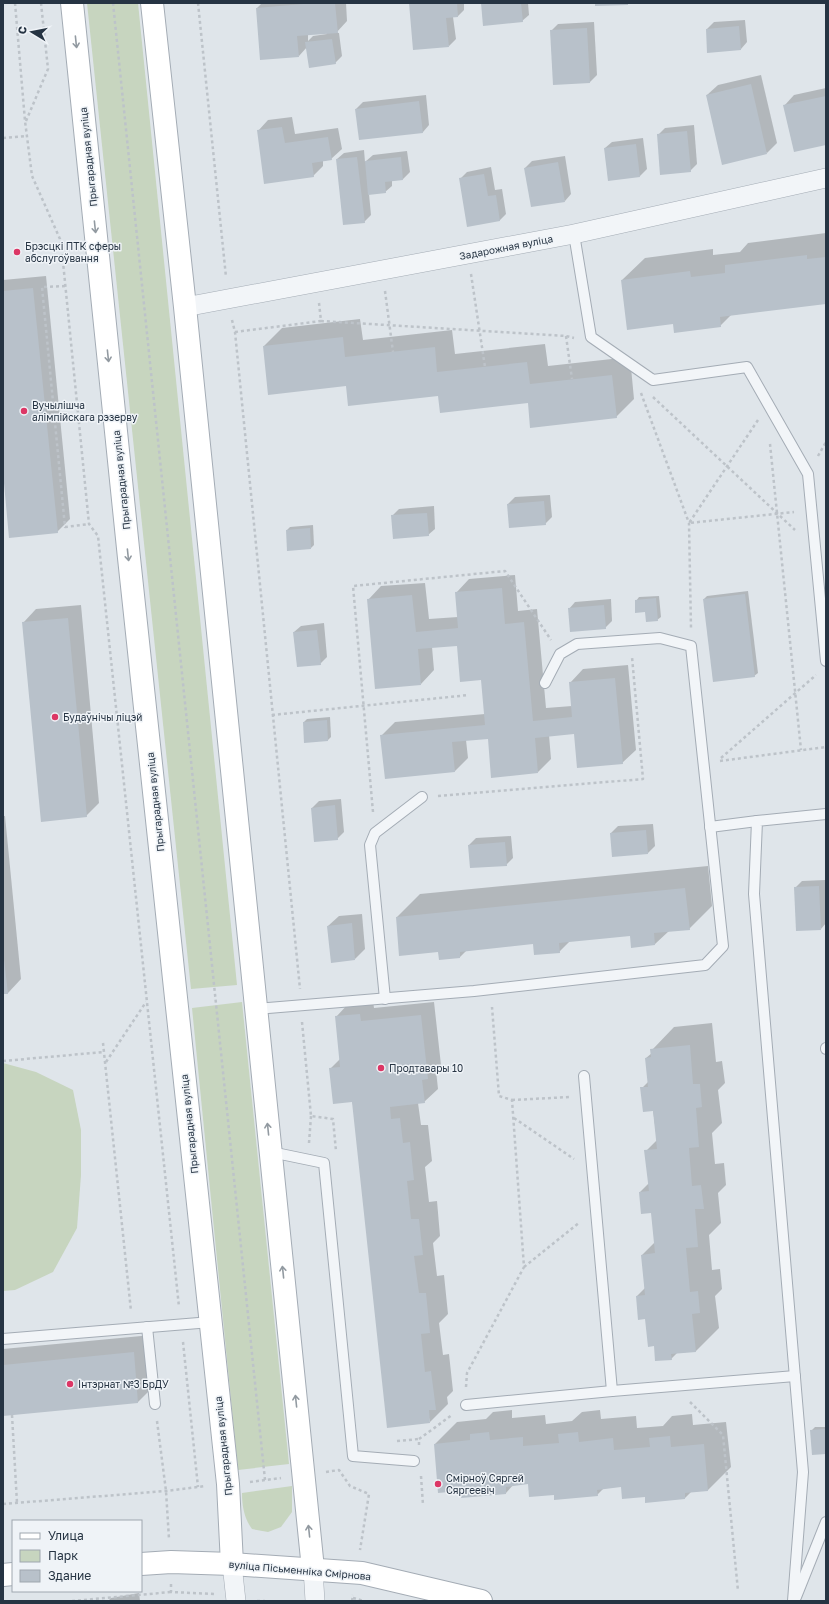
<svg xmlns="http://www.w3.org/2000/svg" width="829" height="1604" font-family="'Golos Text',sans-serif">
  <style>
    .green { fill: #c7d5bf }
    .shadow { fill: #0003; fill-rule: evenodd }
    .building { fill: #b8c1ca }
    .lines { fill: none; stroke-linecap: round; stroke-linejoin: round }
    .lane-casing { stroke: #a4acb5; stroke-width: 12 }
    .street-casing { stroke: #a4acb5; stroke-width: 20 }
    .secondary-casing { stroke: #a4acb5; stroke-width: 24 }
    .path { stroke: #bdc3c9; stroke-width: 2.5; stroke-dasharray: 3 3; stroke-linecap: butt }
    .lane { stroke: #f2f5f8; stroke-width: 10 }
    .street { stroke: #f2f5f8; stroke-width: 19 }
    .secondary { stroke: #fff; stroke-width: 22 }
    .oneway { stroke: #929aa1 }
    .poi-dot { fill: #dc3665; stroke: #eff3f7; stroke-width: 1.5 }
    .labels { text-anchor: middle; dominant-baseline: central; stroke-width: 3; stroke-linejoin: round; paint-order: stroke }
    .street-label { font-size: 10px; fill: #263443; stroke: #eff3f7 }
    .poi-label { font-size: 10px; fill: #263443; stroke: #eff3f7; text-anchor: start }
  </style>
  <rect width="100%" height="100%" fill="#dfe5ea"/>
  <g class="green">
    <polygon points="87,3 138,3 237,985 191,989"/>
    <polygon points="242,1002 289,1464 238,1470 192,1008"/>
    <polygon points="3,1063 36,1072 73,1090 81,1130 81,1175 77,1228 53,1272 15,1290 3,1291"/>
    <path d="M292 1486V1512L281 1527 268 1532 252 1529C244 1518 242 1506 242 1493Z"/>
  </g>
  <g class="shadow">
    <path d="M262 3H346L347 21 336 33H339L342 56 335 63 307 47 299 56 257 8ZM326 33 327 34 313 36 308 41V34Z"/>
    <polygon points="410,3 464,3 464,10 458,16 453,17 456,39 449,46"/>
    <polygon points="482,3 528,3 529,15 522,21"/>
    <polygon points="745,20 747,42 741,49 707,29 714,22"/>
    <polygon points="594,22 597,75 590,82 554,84 551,31 558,24"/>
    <polygon points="761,75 777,143 767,153 707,95 718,85"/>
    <polygon points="826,88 826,144 784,106 794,95"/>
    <polygon points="426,95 429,125 423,132 356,109 363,102"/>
    <polygon points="292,117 295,134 338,128 342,149 331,159 323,161 323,166 313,176 258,131 268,120"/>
    <polygon points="694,125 697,164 690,171 658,135 665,128"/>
    <polygon points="643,138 647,169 640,176 609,180 605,148 612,142"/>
    <polygon points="364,150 365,162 373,155 407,151 410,172 403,179 392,180 392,186 385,192 369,194 371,215 364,222 337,159 344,153"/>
    <polygon points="565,156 571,194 565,201 525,168 532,161"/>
    <polygon points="491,167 495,190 502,189 506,214 499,221 460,179 467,172"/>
    <polygon points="826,233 826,302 731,315 720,326 674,323 622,280 645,258 713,249 713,255 740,252 748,243"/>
    <polygon points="46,276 70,519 57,532 3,462 3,280"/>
    <polygon points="360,319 363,340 452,330 455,354 545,344 548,366 630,357 634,399 616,417 528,402 439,395 347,385 264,346 282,328"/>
    <polygon points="550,495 552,517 545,524 508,504 515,497"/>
    <polygon points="434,506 435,529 428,535 392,516 399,509"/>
    <polygon points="313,525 314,545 311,548 287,530 290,527"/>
    <polygon points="515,575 518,611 537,609 546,708 572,706 570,683 583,669 628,665 636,750 622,763 575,733 549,735 551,759 538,772 489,738 466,740 468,758 455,771 382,735 395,722 485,714 482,679 457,645 432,647 434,670 421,684 368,600 381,586 425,583 429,619 458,617 456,593 469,579"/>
    <polygon points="748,591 758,673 754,676 704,599 707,596"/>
    <polygon points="659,596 661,617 657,620 636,601 639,597"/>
    <polygon points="611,599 612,621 605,628 569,609 575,602"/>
    <polygon points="81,605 99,803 86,816 23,623 36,609"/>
    <polygon points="324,623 327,657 320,664 294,632 301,626"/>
    <polygon points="330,717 331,737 328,740 305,741 304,722 307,719"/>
    <polygon points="341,799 344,832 337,839 312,808 319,801"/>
    <polygon points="3,816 5,816 21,979 8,993 3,993"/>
    <polygon points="653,824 655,846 648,853 611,833 618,826"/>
    <polygon points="511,836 513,858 506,865 469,845 476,838"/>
    <polygon points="708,866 712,906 689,929 669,931 655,944 631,935 570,941 559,952 534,943 467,950 460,957 439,951 397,917 420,894"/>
    <polygon points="825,880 826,923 821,929 795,888 802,881"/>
    <polygon points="362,914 365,949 355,959 328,926 339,916"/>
    <polygon points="373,1001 374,1008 434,1002 441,1065 436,1070 438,1089 424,1102 418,1103 421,1125 428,1125 432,1161 425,1167 429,1202 437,1201 440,1236 433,1243 437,1276 444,1275 448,1314 439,1323 443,1355 449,1354 453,1391 447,1397 448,1404 430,1422 352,1101 330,1069 340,1059 336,1017 349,1003"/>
    <polygon points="712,1023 716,1062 722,1061 725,1083 718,1090 722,1123 712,1133 715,1164 724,1163 726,1185 718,1193 721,1223 709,1235 712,1270 720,1269 722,1289 715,1296 719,1328 696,1351 677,1353 671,1359 654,1345 646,1318 637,1296 645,1288 642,1255 655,1242 652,1212 640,1192 649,1183 646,1151 657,1140 653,1110 642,1088 649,1081 646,1058 652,1053 652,1050 674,1027"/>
    <polygon points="152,1335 156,1384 138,1402 3,1415 3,1349"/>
    <polygon points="512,1410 512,1418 545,1415 546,1424 572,1421 582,1412 600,1410 601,1419 636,1416 637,1428 663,1426 672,1416 692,1414 693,1425 726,1422 731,1467 708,1490 691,1492 685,1498 645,1496 622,1486 604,1488 597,1495 554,1494 529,1483 513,1485 506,1493 461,1490 435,1444 457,1422 486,1419 493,1412"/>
    <polygon points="815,1427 826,1427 826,1453 811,1431"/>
    <polygon points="139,1593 140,1601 108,1601 111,1598"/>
  </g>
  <g class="building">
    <polygon points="303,3 335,3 338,33 297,36 299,57 260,60 256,8 303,4"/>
    <polygon points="409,3 457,3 458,17 446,18 449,47 413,50"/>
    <polygon points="481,3 521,3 523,22 483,26"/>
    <polygon points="595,3 628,3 628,5 595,6"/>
    <polygon points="739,26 741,50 707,53 706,29"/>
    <polygon points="587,28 590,83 553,85 550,30"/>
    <polygon points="332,39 336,64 309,68 305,42"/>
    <polygon points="751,84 767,154 722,165 706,95"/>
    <polygon points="826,96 826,145 794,152 783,105"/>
    <polygon points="419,101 423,133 359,140 355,109"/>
    <polygon points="282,127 285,143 328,137 332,160 312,163 314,177 264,184 257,130"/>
    <polygon points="687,131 691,172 660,175 657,134"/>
    <polygon points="636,144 640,177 608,181 604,148"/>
    <polygon points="357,157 365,223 343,225 336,159"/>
    <polygon points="401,157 403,180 385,182 386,193 368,195 365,161"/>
    <polygon points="558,162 565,202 531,207 524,168"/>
    <polygon points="484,174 488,196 496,195 500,221 467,227 459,178"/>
    <polygon points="807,255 807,259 826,257 826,304 720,317 721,327 674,333 673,324 627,330 621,280 690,271 691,277 725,273 725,265"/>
    <polygon points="33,288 58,533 9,538 3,472 3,291"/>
    <polygon points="343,337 345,357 435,347 437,372 527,362 530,384 612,375 617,418 530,428 528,403 440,413 438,396 348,406 346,386 268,395 263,346"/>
    <polygon points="544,501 546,525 509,528 507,504"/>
    <polygon points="427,513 429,536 393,539 391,515"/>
    <polygon points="310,528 311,549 287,551 286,530"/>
    <polygon points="502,588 505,624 524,622 533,721 572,717 569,682 615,678 623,764 577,768 574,734 535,738 538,773 491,778 488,739 452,742 455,772 385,779 380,735 485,725 481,680 460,682 457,646 418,649 421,685 375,689 367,599 412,595 416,632 458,628 455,592"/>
    <polygon points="745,594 755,677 713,682 703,599"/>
    <polygon points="656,598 658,621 646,622 645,612 635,613 635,600"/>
    <polygon points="604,605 606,629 570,632 568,608"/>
    <polygon points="68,618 87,817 41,822 22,622"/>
    <polygon points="317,630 321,665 297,667 293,632"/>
    <polygon points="327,720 328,741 304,743 303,722"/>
    <polygon points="335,805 338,840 314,842 311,808"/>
    <polygon points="646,830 648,854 612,857 610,833"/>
    <polygon points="505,842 507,866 470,868 468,845"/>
    <polygon points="819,886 821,930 796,931 794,887"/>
    <polygon points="685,888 690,930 654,933 655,945 631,948 630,936 559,943 560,953 534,955 533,944 460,952 460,958 439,960 438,952 399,956 396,917"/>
    <polygon points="352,923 355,960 331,963 327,926"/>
    <polygon points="3,950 8,994 3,994"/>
    <polygon points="360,1014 361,1021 421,1015 428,1079 422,1080 425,1103 390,1107 391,1119 400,1118 403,1143 410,1142 414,1180 407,1181 411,1219 419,1219 423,1255 414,1256 419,1293 426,1293 430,1333 421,1334 425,1372 431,1371 436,1410 429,1410 430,1423 387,1428 352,1102 333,1104 329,1068 340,1067 335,1016"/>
    <polygon points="690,1045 693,1084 700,1084 702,1107 696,1108 699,1147 689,1148 692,1186 701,1185 704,1209 695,1209 698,1247 686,1248 690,1292 698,1291 700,1313 692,1314 696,1352 671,1354 672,1360 655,1361 654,1346 648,1347 645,1319 638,1320 636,1296 645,1295 641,1255 655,1253 651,1213 641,1214 639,1192 649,1191 644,1150 657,1149 653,1111 643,1112 640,1087 648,1087 645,1058 651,1057 650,1049"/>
    <polygon points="134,1352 138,1403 3,1416 3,1365"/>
    <polygon points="826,1429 826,1454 812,1455 810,1430"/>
    <polygon points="489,1432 490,1440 523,1437 523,1446 559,1443 558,1434 578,1432 579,1442 613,1438 614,1450 650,1447 649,1438 670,1436 671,1447 704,1444 708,1491 685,1493 685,1499 645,1503 645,1497 622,1499 621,1487 597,1490 598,1496 554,1500 554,1495 529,1497 528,1484 506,1487 506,1494 461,1498 460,1491 438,1493 434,1444 470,1440 470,1434"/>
  </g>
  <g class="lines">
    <g class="lane-casing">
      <g id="lane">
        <polyline points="574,234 591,337 653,380 747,367 808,474 826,661"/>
        <polyline points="710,827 757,821"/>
        <polyline points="385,999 370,845 375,833 422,797"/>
        <polyline points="256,1009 474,991 705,965 723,946 691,646 660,638 577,644 560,654 545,683"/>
        <polyline points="826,1048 826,1049"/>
        <polyline points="584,1076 612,1391"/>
        <polyline points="271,1152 324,1163 353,1456 414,1461"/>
        <polyline points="147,1327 155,1404"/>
        <polyline points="3,1339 211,1322"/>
        <polyline points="466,1405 612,1391 795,1376"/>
        <polyline points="796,1597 826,1522"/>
        <polyline points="793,1601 803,1472 754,894 757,821 826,814"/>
      </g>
    </g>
    <g class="street-casing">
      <g id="street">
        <polyline points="185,307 574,234 826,178"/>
        <polyline points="232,1564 236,1601"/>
        <polyline points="313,1569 315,1601"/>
      </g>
    </g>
    <g class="secondary-casing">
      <g id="secondary">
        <polyline points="72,3 129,558 228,1484 232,1564"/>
        <polyline points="152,3 185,307 313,1569"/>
        <polyline points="141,1564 171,1562 232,1564 362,1573 481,1601"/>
        <polyline points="3,1575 13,1574"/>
      </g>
    </g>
    <g class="path">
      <polyline points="15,3 25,121 32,176 60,239 63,262 89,524 98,536 179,1307"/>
      <polyline points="113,3 265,1480"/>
      <polyline points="198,3 226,277"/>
      <polyline points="26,121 48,69 41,3"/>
      <polyline points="3,138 27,136"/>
      <polyline points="471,274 485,367"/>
      <polyline points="65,286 42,287 65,527 89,524"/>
      <polyline points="385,291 393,352"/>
      <polyline points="319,303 321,321 566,336 574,338"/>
      <polyline points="232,320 235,332 300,989"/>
      <polyline points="235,332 321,321"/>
      <polyline points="566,336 572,379"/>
      <polyline points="641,393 689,523 691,628"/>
      <polyline points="653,397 795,530"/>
      <polyline points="758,420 689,523 794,512"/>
      <polyline points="770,444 801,750"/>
      <polyline points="818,456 826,442"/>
      <polyline points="272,715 469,695"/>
      <polyline points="721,758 816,675"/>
      <polyline points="720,761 826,747"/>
      <polyline points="438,796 643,779 632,657"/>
      <polyline points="373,812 353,586 505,571 551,640"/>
      <polyline points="302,1022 311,1116 333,1119 336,1151"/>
      <polyline points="103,1043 131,1311"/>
      <polyline points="3,1061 104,1052"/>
      <polyline points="106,1062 146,1002"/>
      <polyline points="512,1100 570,1097"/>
      <polyline points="514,1118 574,1159"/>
      <polyline points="309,1143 311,1116"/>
      <polyline points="524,1267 580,1222"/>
      <polyline points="183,1342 198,1487"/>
      <polyline points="466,1387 467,1373 524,1267 512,1100 499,1096 492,1007"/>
      <polyline points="690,1402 723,1435 738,1591"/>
      <polyline points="12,1415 17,1503"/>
      <polyline points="157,1421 166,1491 169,1539"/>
      <polyline points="397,1441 419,1439"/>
      <polyline points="419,1445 419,1439 452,1415"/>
      <polyline points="326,1472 339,1470 350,1486 369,1494 360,1550"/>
      <polyline points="421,1476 423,1505"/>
      <polyline points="250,1482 281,1478"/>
      <polyline points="3,1504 166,1491 206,1486"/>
      <polyline points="171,1584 171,1592 214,1594"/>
      <polyline points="353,1598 364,1601"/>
      <polyline points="72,1601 171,1592"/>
      <polyline points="257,1601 265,1601"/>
      <polyline points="352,1601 353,1595"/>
    </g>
    <use href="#lane" class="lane"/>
    <use href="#street" class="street"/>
    <use href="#secondary" class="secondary"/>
  </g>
  <defs><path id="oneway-shaft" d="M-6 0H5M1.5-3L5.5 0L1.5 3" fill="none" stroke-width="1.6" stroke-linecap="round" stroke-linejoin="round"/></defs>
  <g class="oneway">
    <use href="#oneway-shaft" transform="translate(76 42) rotate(84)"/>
    <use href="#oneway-shaft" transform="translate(95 227) rotate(84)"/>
    <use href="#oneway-shaft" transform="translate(108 356) rotate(84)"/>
    <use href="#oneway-shaft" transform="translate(128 555) rotate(84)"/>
    <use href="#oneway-shaft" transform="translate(268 1129) rotate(-96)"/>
    <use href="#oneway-shaft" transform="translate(283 1272) rotate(-96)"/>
    <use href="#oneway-shaft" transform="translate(296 1401) rotate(-96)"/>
    <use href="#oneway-shaft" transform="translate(309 1531) rotate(-96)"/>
  </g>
  <g class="poi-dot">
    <circle cx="17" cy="252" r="4"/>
    <circle cx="24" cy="411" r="4"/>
    <circle cx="55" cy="717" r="4"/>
    <circle cx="381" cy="1068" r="4"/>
    <circle cx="70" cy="1384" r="4"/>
    <circle cx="438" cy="1484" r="4"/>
  </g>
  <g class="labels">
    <g class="street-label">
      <text transform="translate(88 157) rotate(-96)">Прыгарадная вуліца</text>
      <text transform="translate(506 247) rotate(-11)">Задарожная вуліца</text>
      <text transform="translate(121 480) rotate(-96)">Прыгарадная вуліца</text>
      <text transform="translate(155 802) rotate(-96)">Прыгарадная вуліца</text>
      <text transform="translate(189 1124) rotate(-96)">Прыгарадная вуліца</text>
      <text transform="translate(223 1446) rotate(-96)">Прыгарадная вуліца</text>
      <text transform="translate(300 1570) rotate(5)">вуліца Пісьменніка Смірнова</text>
    </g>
    <g class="poi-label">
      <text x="25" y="246">Брэсцкі ПТК сферы<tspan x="25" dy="12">абслугоўвання</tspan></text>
      <text x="32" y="405">Вучылішча<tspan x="32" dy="12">алімпійскага рэзерву</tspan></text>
      <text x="63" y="717">Будаўнічы ліцэй</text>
      <text x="389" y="1068">Продтавары 10</text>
      <text x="78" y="1384">Інтэрнат №3 БрДУ</text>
      <text x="446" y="1478">Смірноў Сяргей<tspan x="446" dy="12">Сяргеевіч</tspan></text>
    </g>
  </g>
  <rect width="829" height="1604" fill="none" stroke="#263443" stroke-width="8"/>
  <rect x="12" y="1520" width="130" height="72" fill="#eff3f7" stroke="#9fa7af"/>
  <rect x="20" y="1533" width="20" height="6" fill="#ffffff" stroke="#9fa7af"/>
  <text x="48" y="1540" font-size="12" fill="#263443">Улица</text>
  <rect x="20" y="1550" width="20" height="12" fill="#c7d5bf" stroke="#9fa7af"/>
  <text x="48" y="1560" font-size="12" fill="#263443">Парк</text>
  <rect x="20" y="1570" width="20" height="12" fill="#b8c1ca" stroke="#9fa7af"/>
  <text x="48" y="1580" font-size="12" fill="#263443">Здание</text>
  <g transform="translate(32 32) rotate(280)" stroke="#eff3f7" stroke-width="3" paint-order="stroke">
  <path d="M0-3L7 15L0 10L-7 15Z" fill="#263443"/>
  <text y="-6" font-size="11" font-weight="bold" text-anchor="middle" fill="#263443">С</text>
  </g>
</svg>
